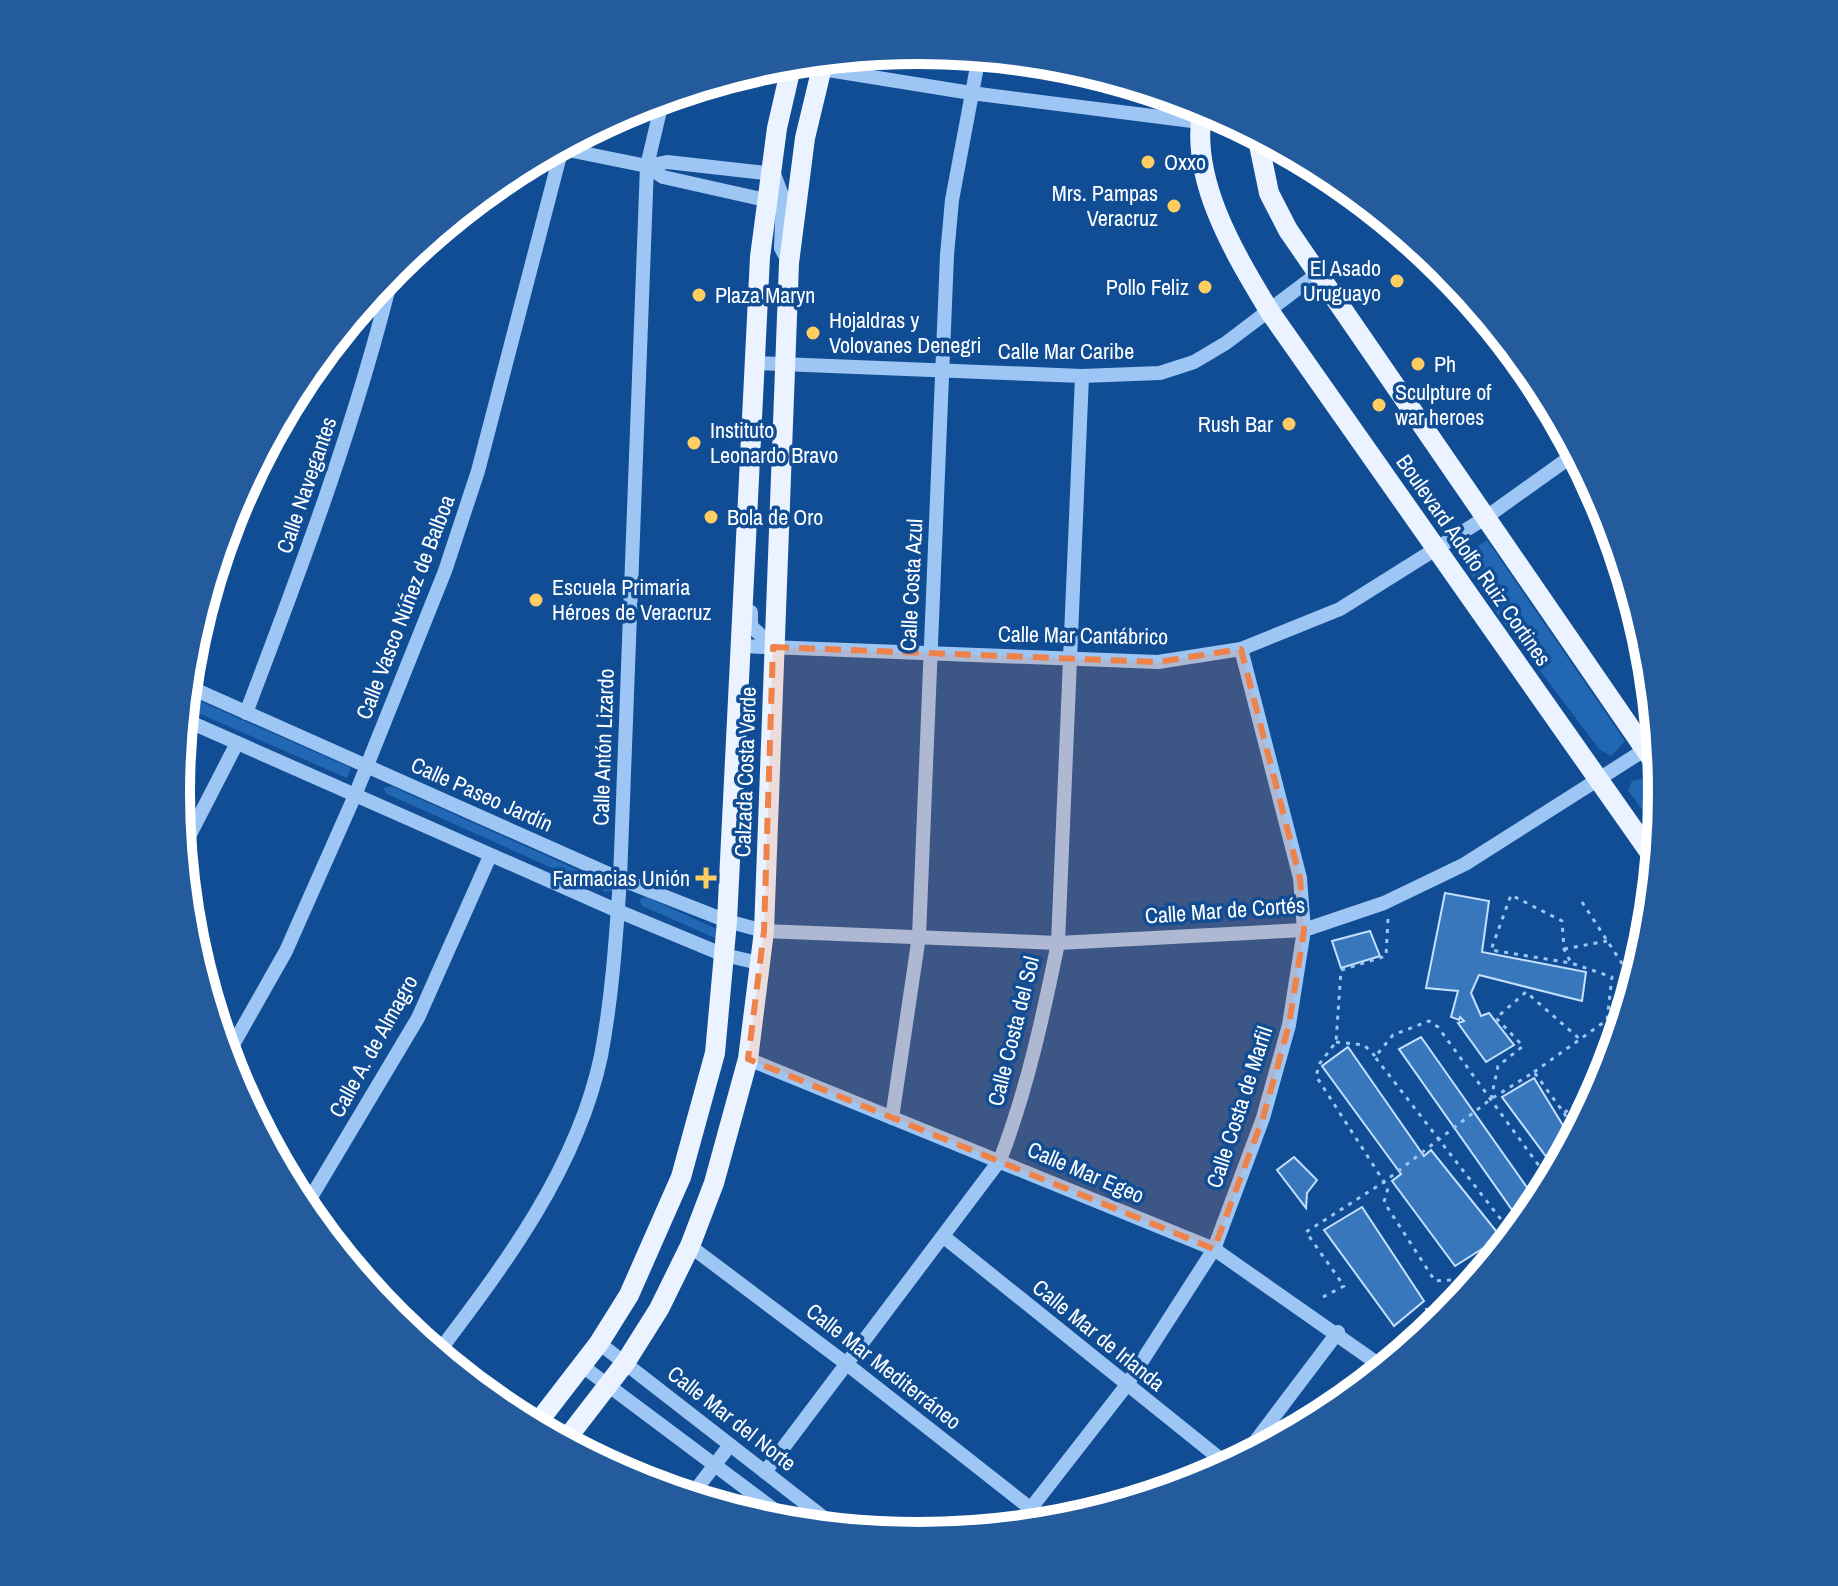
<svg xmlns="http://www.w3.org/2000/svg" width="1838" height="1586" font-family="'Archivo Narrow',sans-serif">
  <style>
    .green { fill: #2267b4 }
    .building { fill: #3977bd; stroke: #c5e0fe; stroke-width: 2 }
    .lines { fill: none; stroke-linecap: round; stroke-linejoin: round }
    .path { stroke: #9ec6f4; stroke-width: 3; stroke-dasharray: 4 6; stroke-linecap: butt }
    .minor { stroke: #9ec6f4; stroke-width: 14 }
    .major { stroke: #eaf3ff; stroke-width: 20 }
    .marked { fill: #ee8249; fill-opacity: 0.2; stroke: #ee8249; stroke-width: 6; stroke-dasharray: 16 10; stroke-linejoin: round }
    .poi-dot { fill: #ffcd60; stroke: #104d94; stroke-width: 3 }
    .labels { text-anchor: middle; dominant-baseline: central; stroke-width: 7; stroke-linejoin: round; paint-order: stroke }
    .poi-label { font-size: 22px; fill: #fff; stroke: #104d94; text-anchor: start }
    .street-label { font-size: 22px; fill: #fff; stroke: #104d94 }
    .rim { fill: none; stroke: #fff; stroke-width: 10 }
  </style>
  <rect width="100%" height="100%" fill="#104d94"/>
  <g class="green">
    <polygon points="1487,540 1625,741 1611,756 1599,749 1498,615 1460,558"/>
    <polygon points="186,695 351,768 347,778 184,707"/>
    <polygon points="1642,779 1661,802 1658,832 1628,790 1632,781"/>
    <polygon points="391,786 609,884 613,891 606,892 387,794 383,788"/>
    <polygon points="646,897 719,930 723,937 715,938 642,906 639,899"/>
  </g>
  <g class="building">
    <polygon points="1445,893 1489,901 1482,952 1586,972 1582,1001 1479,975 1471,993 1481,1016 1489,1013 1514,1045 1486,1062 1458,1023 1464,1021 1460,1017 1459,1020 1451,1017 1458,991 1426,988"/>
    <polygon points="1370,931 1380,956 1341,968 1332,941"/>
    <polygon points="1421,1037 1538,1203 1522,1224 1399,1049"/>
    <polygon points="1348,1047 1424,1156 1431,1150 1501,1237 1455,1266 1392,1181 1401,1174 1322,1066"/>
    <polygon points="1534,1078 1572,1140 1556,1170 1502,1097"/>
    <polygon points="1294,1157 1317,1180 1307,1193 1306,1208 1277,1170"/>
    <polygon points="1362,1207 1424,1301 1394,1326 1324,1230"/>
    <polygon points="1454,1306 1444,1319 1431,1329 1426,1309"/>
  </g>
  <g class="lines">
    <g class="path">
      <polyline points="1582,902 1634,982"/>
      <polyline points="1388,919 1386,956 1341,970 1336,1042 1320,1063 1316,1076 1388,1188 1384,1202 1435,1281 1478,1278"/>
      <polyline points="1564,949 1607,941"/>
      <polyline points="1607,1020 1628,1004"/>
      <polyline points="1336,1042 1364,1045 1375,1056"/>
      <polyline points="1534,1072 1607,1020 1612,977 1571,963 1491,950 1511,895 1562,921 1564,949 1571,963"/>
      <polyline points="1491,1099 1498,1066 1523,1046 1496,1018 1526,992 1582,1041"/>
      <polyline points="1564,1113 1576,1133"/>
      <polyline points="1513,1235 1375,1057 1393,1035 1429,1021 1438,1027 1550,1181"/>
      <polyline points="1323,1297 1344,1286 1306,1232 1384,1182 1491,1099 1534,1072 1564,1113 1602,1084"/>
    </g>
    <g class="minor">
      <polyline points="791,64 971,93 1200,122"/>
      <polyline points="558,148 647,166 663,177 770,201"/>
      <polyline points="647,166 667,162 774,174 783,198 781,248 789,263"/>
      <polyline points="755,363 1082,376 1160,373 1194,362 1226,343 1317,274"/>
      <polyline points="751,612 751,626 773,647"/>
      <polyline points="741,646 1158,662 1241,649 1340,609 1485,518 1576,453"/>
      <polyline points="187,686 620,879 727,921 764,931 1058,943 1304,930 1384,903 1465,864 1657,742"/>
      <path d="M246 713C302 566 357 420 394 267"/>
      <polyline points="183,719 618,911 724,955 759,963"/>
      <polyline points="182,850 237,743"/>
      <polyline points="226,1057 286,951 356,793 445,571 478,471 562,148"/>
      <polyline points="748,1059 1214,1249 1384,1368"/>
      <polyline points="892,1118 919,936 947,255 952,200 979,56"/>
      <polyline points="304,1209 418,1018 490,856"/>
      <polyline points="944,1237 1229,1466"/>
      <polyline points="690,1246 848,1365 1049,1523"/>
      <polyline points="599,1343 837,1528"/>
      <path d="M437 1354C505 1264 577 1169 601 1056 612 998 616 938 620 879L647 166 663 98"/>
      <polyline points="581,1365 792,1523"/>
      <polyline points="1242,1459 1338,1332"/>
      <path d="M765 1472 1000 1160C1027 1090 1043 1016 1058 943L1082 376"/>
      <polyline points="691,1496 730,1445"/>
      <polyline points="1017,1526 1126,1386 1214,1249 1263,1118 1289,1025 1304,930 1300,878 1241,649"/>
    </g>
    <g class="major">
      <path d="M1203 107C1188 178 1235 254 1270 312L1655 860"/>
      <polyline points="1257,135 1269,193 1288,230 1660,771"/>
      <polyline points="535,1426 599,1343 629,1295 681,1177 715,1053 727,921 760,257 777,128 792,63"/>
      <polyline points="564,1442 625,1363 659,1309 690,1246 714,1183 748,1059 764,931 789,263 805,138 824,59"/>
    </g>
  </g>
  <path class="marked" d="M773 647 1158 662 1241 649 1300 878 1304 930 1289 1025 1263 1118 1214 1249 748 1059 764 931Z"/>
  <g class="poi-dot">
    <circle cx="1148" cy="162" r="8"/>
    <circle cx="1174" cy="206" r="8"/>
    <circle cx="1397" cy="281" r="8"/>
    <circle cx="1205" cy="287" r="8"/>
    <circle cx="699" cy="295" r="8"/>
    <circle cx="813" cy="333" r="8"/>
    <circle cx="1418" cy="364" r="8"/>
    <circle cx="1379" cy="405" r="8"/>
    <circle cx="1289" cy="424" r="8"/>
    <circle cx="694" cy="443" r="8"/>
    <circle cx="711" cy="517" r="8"/>
    <circle cx="536" cy="600" r="8"/>
    <path d="M702 866h8v8h8v8h-8v8h-8v-8h-8v-8h8z"/>
  </g>
  <g class="labels">
    <g class="poi-label">
      <text x="1164" y="162">Oxxo</text>
      <text x="1158" y="193" text-anchor="end">Mrs. Pampas<tspan x="1158" dy="25">Veracruz</tspan></text>
      <text x="1381" y="268" text-anchor="end">El Asado<tspan x="1381" dy="25">Uruguayo</tspan></text>
      <text x="1189" y="287" text-anchor="end">Pollo Feliz</text>
      <text x="715" y="295">Plaza Maryn</text>
      <text x="829" y="320">Hojaldras y<tspan x="829" dy="25">Volovanes Denegri</tspan></text>
      <text x="1434" y="364">Ph</text>
      <text x="1395" y="392">Sculpture of<tspan x="1395" dy="25">war heroes</tspan></text>
      <text x="1273" y="424" text-anchor="end">Rush Bar</text>
      <text x="710" y="430">Instituto<tspan x="710" dy="25">Leonardo Bravo</tspan></text>
      <text x="727" y="517">Bola de Oro</text>
      <text x="552" y="587">Escuela Primaria<tspan x="552" dy="25">Héroes de Veracruz</tspan></text>
      <text x="690" y="878" text-anchor="end">Farmacias Unión</text>
    </g>
    <g class="street-label">
      <text x="1066" y="351">Calle Mar Caribe</text>
      <text transform="translate(306 485) rotate(-71)">Calle Navegantes</text>
      <text transform="translate(1474 560) rotate(55)">Boulevard Adolfo Ruiz Cortines</text>
      <text transform="translate(911 585) rotate(-87)">Calle Costa Azul</text>
      <text transform="translate(405 607) rotate(-69)">Calle Vasco Núñez de Balboa</text>
      <text transform="translate(1083 635) rotate(1)">Calle Mar Cantábrico</text>
      <text transform="translate(603 747) rotate(-88)">Calle Antón Lizardo</text>
      <text transform="translate(745 772) rotate(-88)">Calzada Costa Verde</text>
      <text transform="translate(482 794) rotate(24)">Calle Paseo Jardín</text>
      <text transform="translate(1225 910) rotate(-4)">Calle Mar de Cortés</text>
      <text transform="translate(1013 1031) rotate(-76)">Calle Costa del Sol</text>
      <text transform="translate(373 1046) rotate(-61)">Calle A. de Almagro</text>
      <text transform="translate(1239 1107) rotate(-72)">Calle Costa de Marfil</text>
      <text transform="translate(1086 1172) rotate(23)">Calle Mar Egeo</text>
      <text transform="translate(1099 1335) rotate(39)">Calle Mar de Irlanda</text>
      <text transform="translate(884 1366) rotate(38)">Calle Mar Mediterráneo</text>
      <text transform="translate(732 1418) rotate(38)">Calle Mar del Norte</text>
    </g>
  </g>
  <path d="M0 0H1838V1586H0ZM190 793a729 729 0 1 1 1458 0a729 729 0 1 1-1458 0Z" fill="#235b9d" fill-rule="evenodd"/>
  <path class="rim" d="M190 793a729 729 0 1 1 1458 0a729 729 0 1 1-1458 0Z"/>
</svg>
